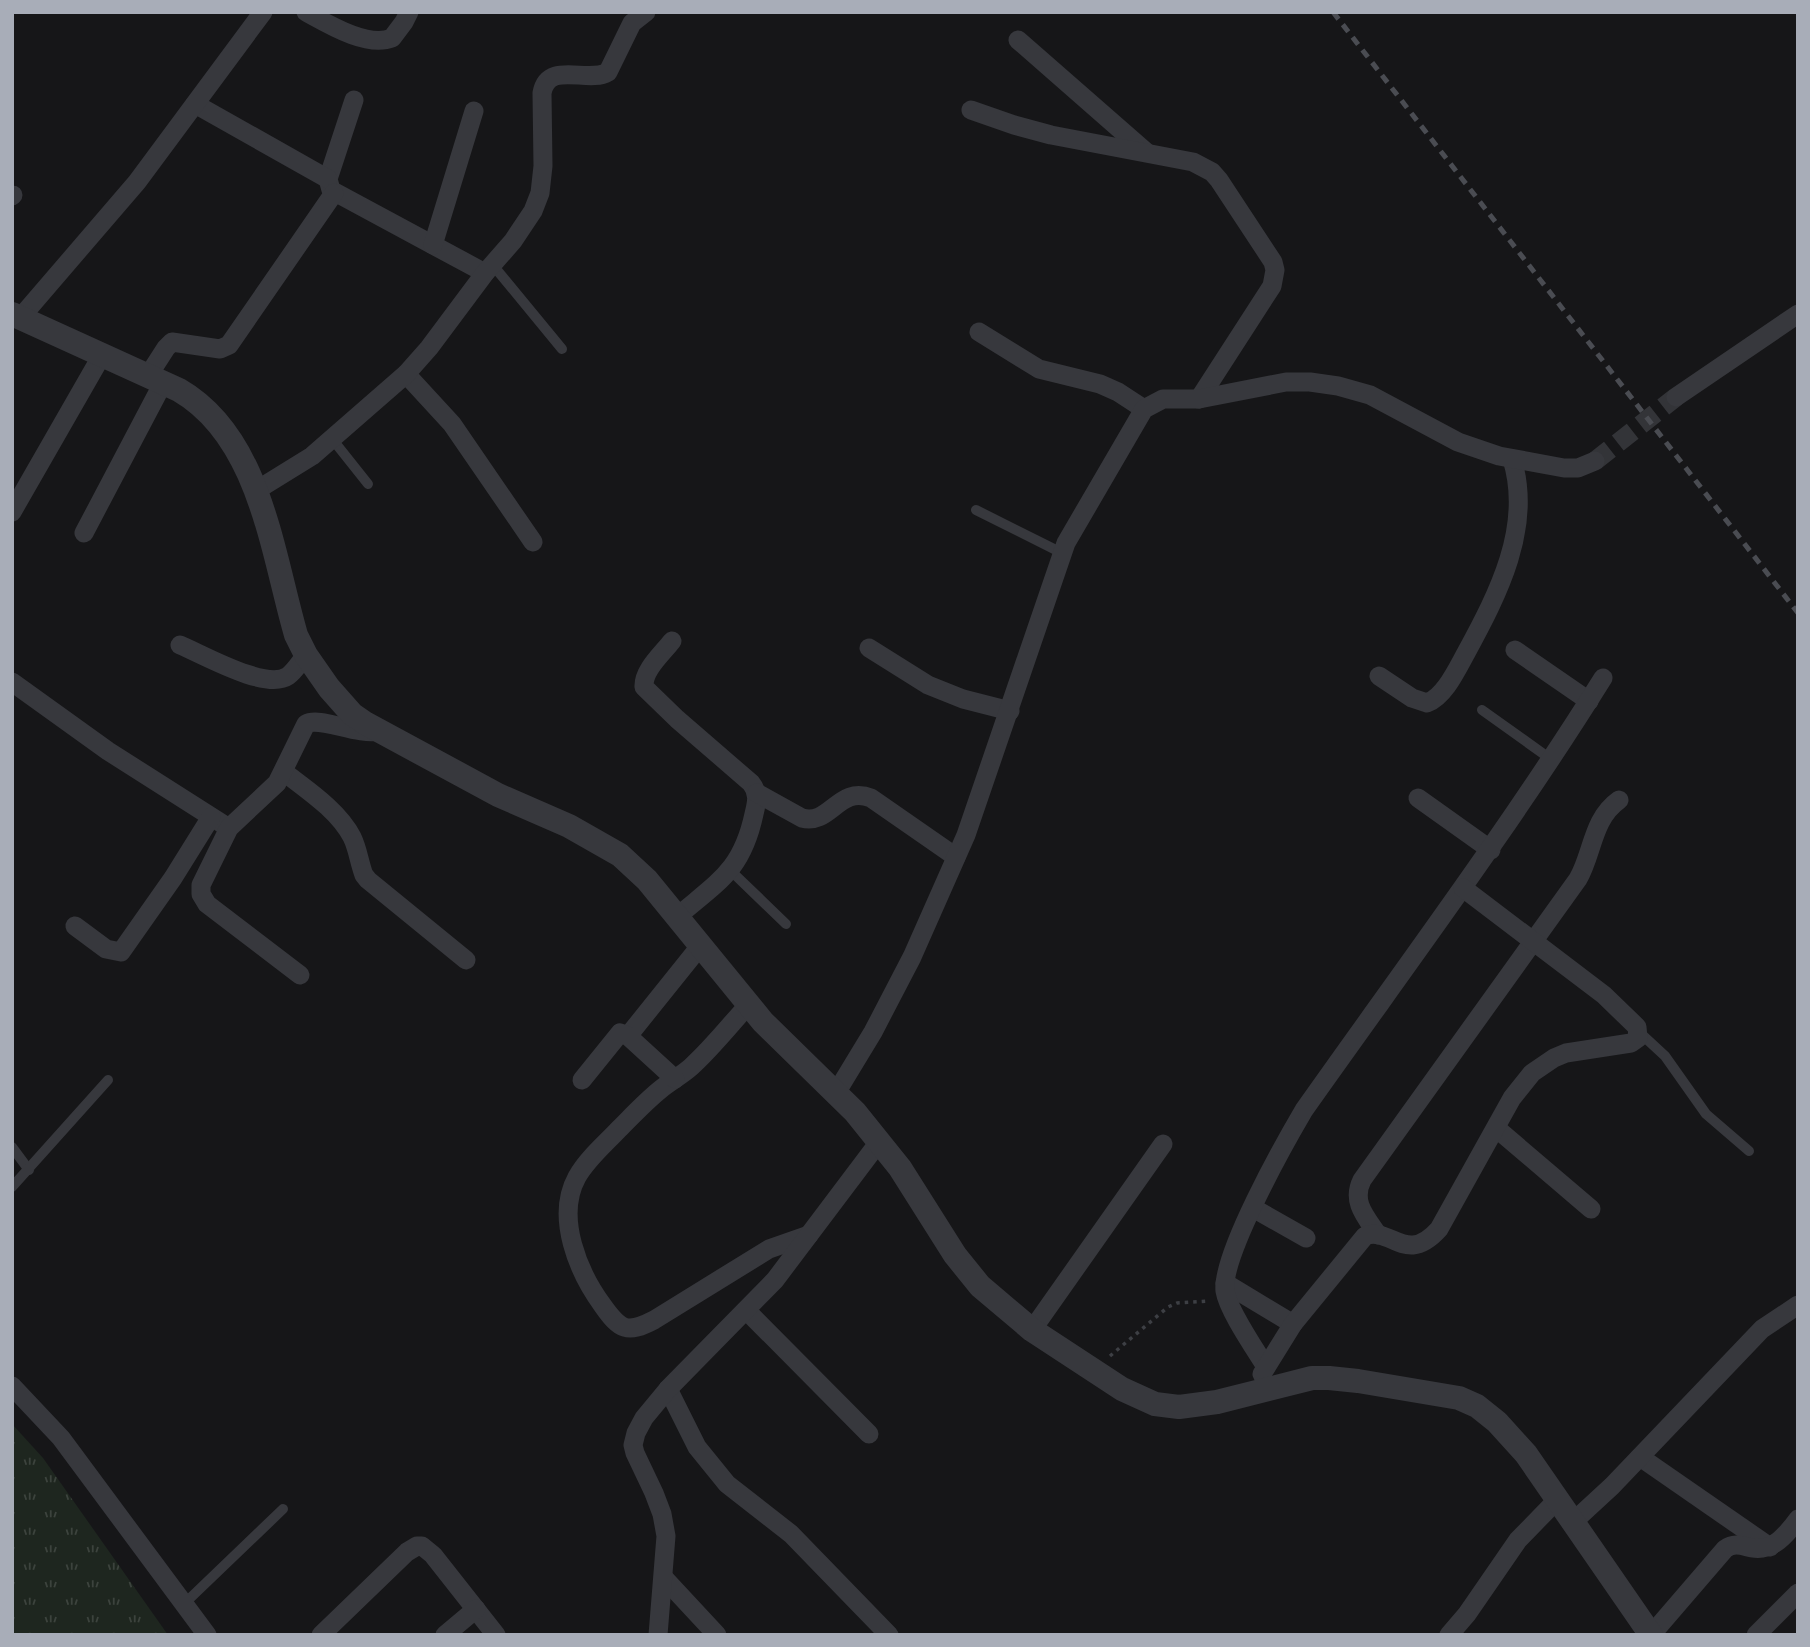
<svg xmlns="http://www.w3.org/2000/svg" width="1810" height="1647" font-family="'Sofia Sans Condensed',sans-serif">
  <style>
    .grass { fill: url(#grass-tufts) }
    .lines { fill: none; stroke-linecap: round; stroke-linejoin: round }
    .minor-tunnel { stroke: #333438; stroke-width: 19; stroke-dasharray: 19 10; stroke-linecap: butt }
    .path { stroke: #3d3f44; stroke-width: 3.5; stroke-dasharray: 3.5 5; stroke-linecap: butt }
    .service { stroke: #37383d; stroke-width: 10 }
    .minor { stroke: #37383d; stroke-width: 19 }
    .tertiary { stroke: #37383d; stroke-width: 24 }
    .rail { stroke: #4a4c52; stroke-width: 5; stroke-dasharray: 9 7; stroke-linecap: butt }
  </style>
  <defs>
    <pattern id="grass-tufts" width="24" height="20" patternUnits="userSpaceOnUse" patternTransform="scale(1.75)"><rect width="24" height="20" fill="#1e261f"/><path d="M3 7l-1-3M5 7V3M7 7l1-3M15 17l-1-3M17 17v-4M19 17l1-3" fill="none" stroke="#3c433d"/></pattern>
  </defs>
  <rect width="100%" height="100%" fill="#161618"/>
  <polygon class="grass" points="12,1424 43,1458 168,1635 12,1635"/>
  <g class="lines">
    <polyline class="minor-tunnel" points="1595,461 1676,397"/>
    <polyline class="path" points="1110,1356 1168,1307 1177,1303 1209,1301"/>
    <g class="service">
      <polyline points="492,264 562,349"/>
      <polyline points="333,440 368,484"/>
      <polyline points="976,510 1062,553"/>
      <polyline points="1482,710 1552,760"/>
      <polyline points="731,871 786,924"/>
      <polyline points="1638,1031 1665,1056 1706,1114 1749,1151"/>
      <polyline points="12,1147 29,1170"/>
      <polyline points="12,1187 108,1080"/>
      <polyline points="184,1604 283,1509"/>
    </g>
    <g class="minor">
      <path d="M306 12C328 24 367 48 392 38L404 22 409 12"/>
      <polyline points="1018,40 1146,152"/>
      <polyline points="354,100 328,179 331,190 485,273"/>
      <polyline points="195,104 328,179"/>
      <polyline points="971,110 1014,125 1051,135 1193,162 1212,172 1219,180 1273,262 1275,270 1272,286 1199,399"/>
      <polyline points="12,196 13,195"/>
      <polyline points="433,245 474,111"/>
      <polyline points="21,317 137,182 263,12"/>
      <polyline points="979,332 1039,369 1100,384 1118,392 1144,409"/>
      <polyline points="406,374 452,424 533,542"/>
      <polyline points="148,376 166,348 172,342 220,349 229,345 334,193"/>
      <polyline points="1676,397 1798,314"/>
      <path d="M257 490 312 456 406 374 429 348 485 273 513 241 533 211 540 193 543 166 542 93C548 60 588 84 608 72L632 23 646 12"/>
      <polyline points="12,512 102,355"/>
      <polyline points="84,533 163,383"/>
      <path d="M672 641C662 654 643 670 644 687L677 719 751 783C759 793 757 802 754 814 742 870 719 881 678 916"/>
      <path d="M180 645C202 654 266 691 288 676 295 671 300 662 306 655"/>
      <polyline points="869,648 928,685 963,699 1010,711"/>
      <polyline points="1515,650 1589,701"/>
      <path d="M1379 676 1412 698 1427 703C1445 696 1457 669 1466 653 1498 594 1533 527 1512 459"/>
      <polyline points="12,682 108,751 229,828"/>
      <path d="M284 772C307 790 338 810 352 837 358 849 359 862 364 875L368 880 466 960"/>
      <path d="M757 793 802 818C830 826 839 785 871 798L956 857"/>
      <polyline points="1418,798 1491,850"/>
      <polyline points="75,926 106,949 121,952 173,878 211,817"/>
      <path d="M300 975 207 904 201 894V885L229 828 277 783 306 724C320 716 357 736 380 731"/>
      <path d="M749 1004C730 1025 712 1048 691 1067 682 1075 671 1081 661 1089 646 1101 633 1115 619 1129 605 1144 587 1159 577 1177 555 1217 578 1272 603 1306 620 1330 627 1334 654 1320L769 1249 809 1235"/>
      <polyline points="628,1036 701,945"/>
      <polyline points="582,1080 620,1033 628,1036 675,1079"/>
      <polyline points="836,1093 873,1032 912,957 966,835 1066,543 1144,409 1163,399 1199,399 1286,382 1310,382 1338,386 1370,395 1458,442 1499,456 1564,468 1578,468 1595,461"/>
      <polyline points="1496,1128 1591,1209"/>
      <polyline points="1253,1208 1306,1238"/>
      <path d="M1378 1235C1366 1217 1351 1202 1362 1180L1578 879C1593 853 1592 819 1619 800"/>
      <polyline points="1225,1283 1293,1324"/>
      <polyline points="746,1310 869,1434"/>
      <polyline points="1032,1330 1163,1144"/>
      <path d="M1266 1367C1255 1349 1228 1310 1225 1291 1221 1256 1284 1144 1304 1110 1405 967 1510 827 1603 678"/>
      <path d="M1262 1374 1293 1324 1365 1236C1391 1226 1406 1266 1439 1229L1512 1098 1532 1073 1554 1058 1566 1053 1631 1043 1638 1038 1637 1027 1604 995 1463 888"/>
      <polyline points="12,1386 61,1438 207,1635"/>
      <polyline points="668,1389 697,1447 727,1484 791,1534 889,1635"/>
      <polyline points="1640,1457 1770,1547"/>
      <polyline points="1573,1522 1612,1486 1762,1329 1798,1305"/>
      <polyline points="664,1578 717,1635"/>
      <polyline points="321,1635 407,1552 417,1546 422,1546 433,1555 496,1635"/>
      <polyline points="445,1635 476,1609"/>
      <polyline points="658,1635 666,1536 662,1514 654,1493 635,1453 633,1445 636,1433 644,1418 668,1389 775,1280 879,1142"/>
      <polyline points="1449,1635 1467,1614 1518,1540 1558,1499"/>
      <path d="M1651 1635 1725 1549C1735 1542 1742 1546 1752 1548 1773 1552 1787 1534 1798 1519"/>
      <polyline points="1756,1635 1798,1593"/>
    </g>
    <path class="tertiary" d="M12 314 179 390C260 437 272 552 296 635L306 655 329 688 352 714 365 723 498 795 569 826 620 855 647 880 763 1022 855 1112 900 1168 955 1255 980 1286 1032 1330 1122 1389 1155 1404 1179 1407 1217 1402 1312 1378H1329L1358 1381 1459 1398 1477 1406 1497 1422 1526 1454 1651 1635"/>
    <polyline class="rail" points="1333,12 1798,613"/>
  </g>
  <rect width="1810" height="1647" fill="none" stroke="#a8adb8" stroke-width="28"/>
</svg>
